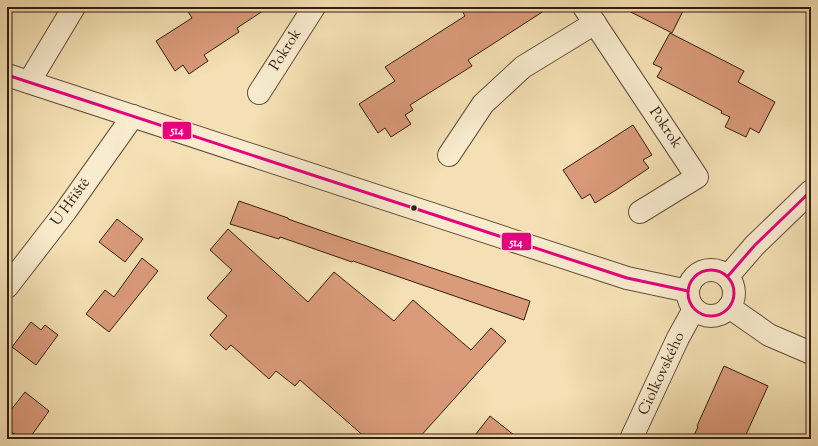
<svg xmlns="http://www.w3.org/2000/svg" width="818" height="446" font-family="'Sorts Mill Goudy',serif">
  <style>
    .building { fill: #da9b7b; stroke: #341d0e }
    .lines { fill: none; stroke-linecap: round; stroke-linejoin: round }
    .minor-casing { stroke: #644e38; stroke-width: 24 }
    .minor { stroke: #f8ebce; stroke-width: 22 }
    .bus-1-casing { stroke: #f8ebce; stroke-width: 6 }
    .bus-1 { stroke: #e5007d; stroke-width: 3 }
    .bus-dot { fill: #341d0e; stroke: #f8ebce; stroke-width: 1.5 }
    .labels { text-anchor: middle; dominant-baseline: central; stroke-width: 3.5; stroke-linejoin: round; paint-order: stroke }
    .street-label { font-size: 15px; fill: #341d0e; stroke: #f8ebce }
    .line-badge { stroke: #f8ebce; stroke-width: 1.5 }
    .badge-label { font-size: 11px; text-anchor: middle; font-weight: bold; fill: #fff }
  </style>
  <rect width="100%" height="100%" fill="#f4e0b4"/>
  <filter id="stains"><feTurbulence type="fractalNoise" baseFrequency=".005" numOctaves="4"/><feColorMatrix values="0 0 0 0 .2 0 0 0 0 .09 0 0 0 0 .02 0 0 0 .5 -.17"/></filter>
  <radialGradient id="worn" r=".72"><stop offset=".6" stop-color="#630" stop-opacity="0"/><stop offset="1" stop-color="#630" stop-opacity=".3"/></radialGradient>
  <g class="building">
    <polygon points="185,7 269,7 237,28 239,32 204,55 208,61 189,74 183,65 175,71 156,41 192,18"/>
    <polygon points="460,7 550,7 468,60 472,66 410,105 413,110 405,115 411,124 391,137 385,128 378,133 359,104 395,81 385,67 465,16"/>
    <polygon points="621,7 685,7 672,33"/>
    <polygon points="670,33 744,71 738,82 775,102 759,133 750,128 746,137 725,127 730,117 721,113 722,111 657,77 662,68 653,64"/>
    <polygon points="633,125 652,155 643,160 649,168 616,190 595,203 590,194 582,199 563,170"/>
    <polygon points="239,201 288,218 288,219 331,234 530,301 524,320 353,261 352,262 280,237 279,239 230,224"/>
    <polygon points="117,219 143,239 125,262 99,242"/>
    <polygon points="228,229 308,302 334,272 394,321 413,300 471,350 491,328 506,341 418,439 367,439 300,380 295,386 276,371 269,379 231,345 226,350 210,335 227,316 207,298 232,270 210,250"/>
    <polygon points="142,258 158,271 109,332 86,314 105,290 114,297"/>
    <polygon points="31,322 41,330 45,325 58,335 36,365 12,347"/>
    <polygon points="724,366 768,386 744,439 692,439 698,427 697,426"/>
    <polygon points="25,392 49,411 29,439 22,439 7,429 7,415"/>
    <polygon points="490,416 519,439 472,439"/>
  </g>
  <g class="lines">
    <g class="minor-casing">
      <g id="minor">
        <polyline points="584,7 697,177 640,212"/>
        <polyline points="7,75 627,278 688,291"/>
        <polyline points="29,82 74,7"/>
        <polyline points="259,93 314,7"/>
        <polyline points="449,155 483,104 523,67 595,23"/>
        <circle cx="711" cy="293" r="23"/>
        <polyline points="728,276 755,245 811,191"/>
        <polyline points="7,287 65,212 133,116"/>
        <polyline points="729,307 769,335 811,353"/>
        <polyline points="631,439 678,338 694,309"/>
      </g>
    </g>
    <use href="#minor" class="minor"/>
    <g class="bus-1-casing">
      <g id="bus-1">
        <polyline points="7,75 627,278 688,291"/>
        <circle cx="711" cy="293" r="23"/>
        <polyline points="728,276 755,245 811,191"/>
      </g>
    </g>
    <use href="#bus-1" class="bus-1"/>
  </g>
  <circle class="bus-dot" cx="414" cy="208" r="3.5"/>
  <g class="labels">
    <g class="street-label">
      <text transform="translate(286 50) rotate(-58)">Pokrok</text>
      <text transform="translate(665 128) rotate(56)">Pokrok</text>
      <text transform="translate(71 202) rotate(-54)">U Hřiště</text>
      <text transform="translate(662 374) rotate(-65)">Ciolkovského</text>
    </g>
  </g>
  <g class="line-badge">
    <rect x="162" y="121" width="30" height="19" rx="4" fill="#e5007d"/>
    <rect x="501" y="232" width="31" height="19" rx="4" fill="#e5007d"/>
  </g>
  <g class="badge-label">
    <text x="177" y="134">514</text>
    <text x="516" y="246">514</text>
  </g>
  <rect width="818" height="446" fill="none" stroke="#f4e0b4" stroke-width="24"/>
  <rect x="8" y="8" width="802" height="430" fill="none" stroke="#341d0e" stroke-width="2"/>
  <rect x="12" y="12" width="794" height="422" fill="none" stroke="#341d0e"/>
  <rect width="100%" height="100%" filter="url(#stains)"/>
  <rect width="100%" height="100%" fill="url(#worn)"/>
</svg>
